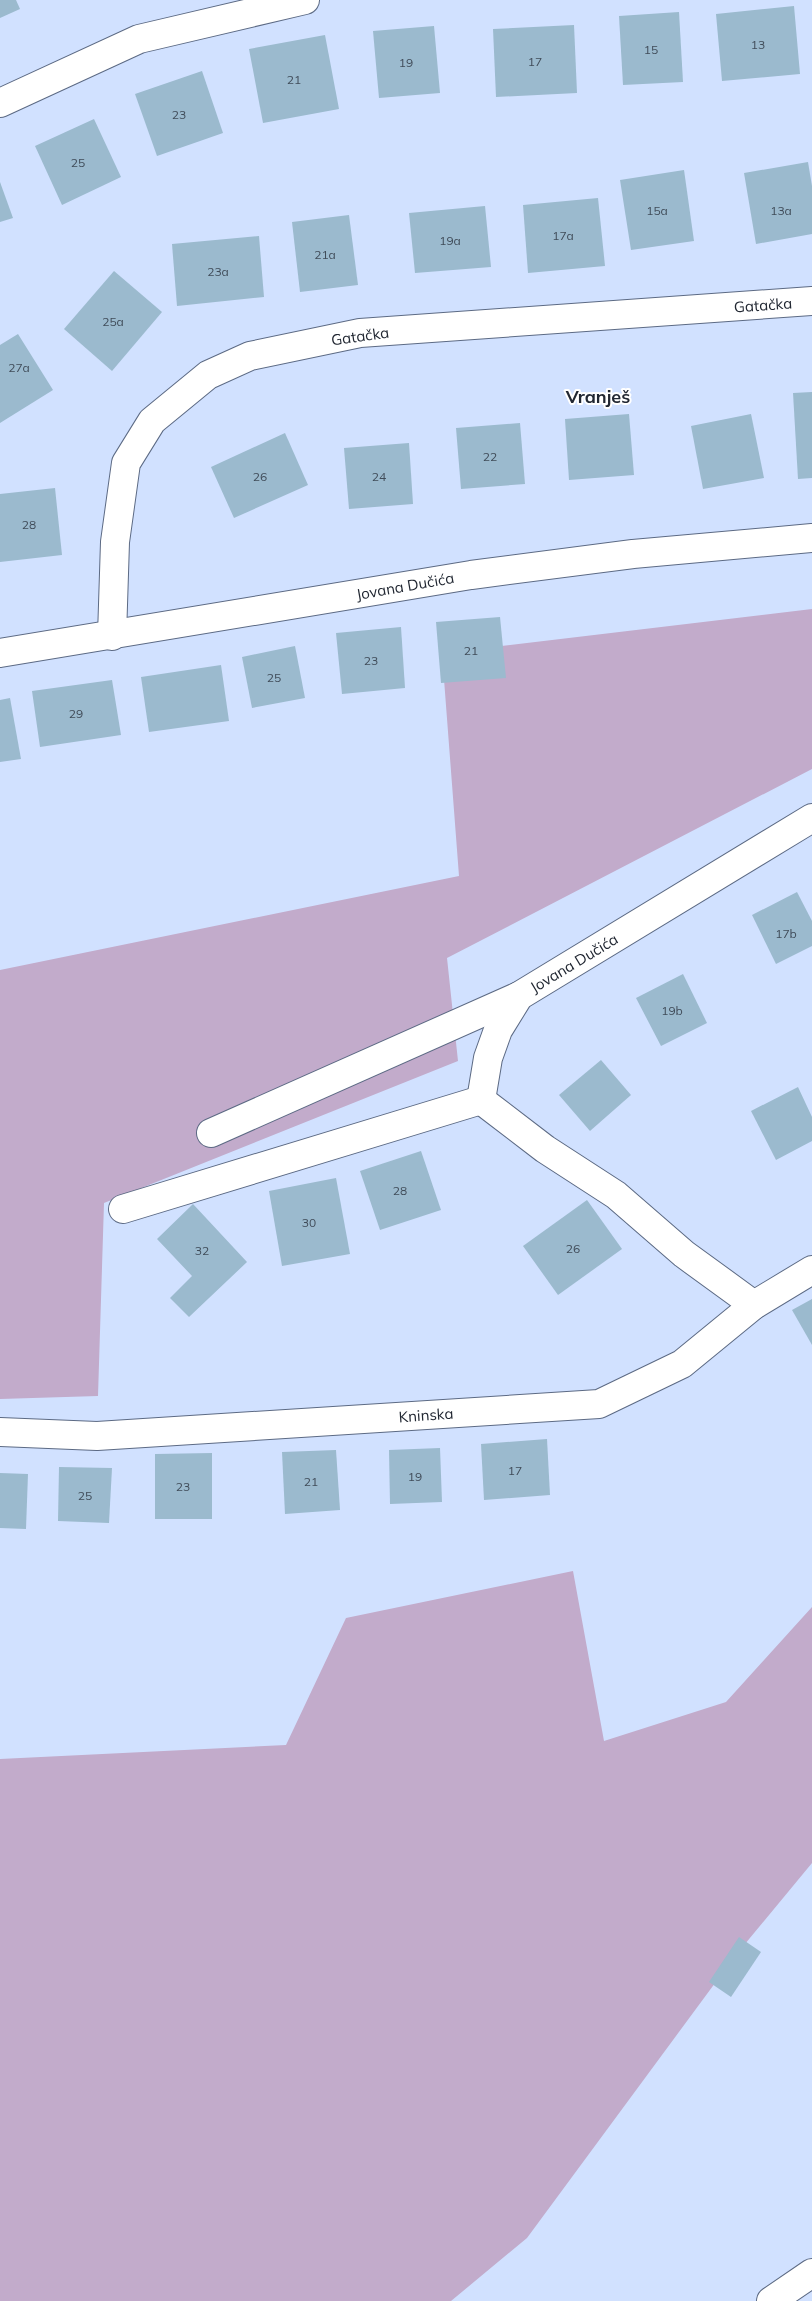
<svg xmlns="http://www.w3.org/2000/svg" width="812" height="2301" font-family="Mulish,sans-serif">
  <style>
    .green { fill: #c2abcb }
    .building { fill: #9bbace }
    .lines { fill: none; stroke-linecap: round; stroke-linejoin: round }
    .minor-casing { stroke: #5c6a84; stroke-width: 30 }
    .major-casing { stroke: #5c6a84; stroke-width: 30 }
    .minor { stroke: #fff; stroke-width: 28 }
    .major { stroke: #fff; stroke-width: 28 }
    .labels { text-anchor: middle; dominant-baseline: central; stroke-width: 4; stroke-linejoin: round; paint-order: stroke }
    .number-label { font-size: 12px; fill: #404c59 }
    .street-label { font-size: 15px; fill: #212732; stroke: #fff }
    .quarter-label { font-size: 18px; font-weight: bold; fill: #212732; stroke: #fff }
  </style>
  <rect width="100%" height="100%" fill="#d1e1ff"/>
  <g class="green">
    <polygon points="812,609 812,769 447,958 458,1061 104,1203 98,1396 0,1399 0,970 459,876 442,653"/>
    <polygon points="573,1571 604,1741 726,1702 812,1607 812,1863 735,1956 527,2238 451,2301 0,2301 0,1759 286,1745 346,1618"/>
  </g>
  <g class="building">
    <polygon points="0,0 16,0 20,9 0,18"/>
    <polygon points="794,6 800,74 722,81 716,14"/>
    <polygon points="679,12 683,82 623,85 619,16"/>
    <polygon points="574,25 577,93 496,97 493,29"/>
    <polygon points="434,26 440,93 379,98 373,31"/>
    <polygon points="325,35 339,109 263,123 249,49"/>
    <polygon points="202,71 223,133 157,156 135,94"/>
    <polygon points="94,119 121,177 62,205 35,146"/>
    <polygon points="808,162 812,186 812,234 756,244 744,173"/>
    <polygon points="684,170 694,241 631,250 620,180"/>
    <polygon points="0,182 13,218 0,222"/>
    <polygon points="598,198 605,266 528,273 523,205"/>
    <polygon points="485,206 491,267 415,273 409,213"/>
    <polygon points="349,215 358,285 300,292 292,222"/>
    <polygon points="259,236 264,297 177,306 172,244"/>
    <polygon points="114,271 162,312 112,371 64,329"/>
    <polygon points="18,334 53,390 0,423 0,345"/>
    <polygon points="812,392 812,478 798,479 793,393"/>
    <polygon points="629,414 634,475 569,480 565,419"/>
    <polygon points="751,414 764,478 703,489 691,426"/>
    <polygon points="520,423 525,484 461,489 456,428"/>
    <polygon points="285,433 308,485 234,518 211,467"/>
    <polygon points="409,443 413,504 349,509 344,448"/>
    <polygon points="55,488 62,555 0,562 0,494"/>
    <polygon points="500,617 506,678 441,683 436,622"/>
    <polygon points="401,627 405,688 342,694 336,633"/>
    <polygon points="295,646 305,698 252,708 242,657"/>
    <polygon points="221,665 229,721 149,732 141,677"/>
    <polygon points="112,680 121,735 40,747 32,691"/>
    <polygon points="10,698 21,759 0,762 0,700"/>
    <polygon points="797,892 812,921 812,946 776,964 752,915"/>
    <polygon points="683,974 707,1023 661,1046 636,998"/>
    <polygon points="601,1060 631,1095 590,1131 559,1095"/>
    <polygon points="798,1087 812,1117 812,1141 776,1160 751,1111"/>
    <polygon points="421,1151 441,1210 380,1230 360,1171"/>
    <polygon points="336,1178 350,1254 282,1266 269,1191"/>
    <polygon points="587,1200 622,1249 558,1295 523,1246"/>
    <polygon points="193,1204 247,1262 189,1317 170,1298 192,1276 157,1239"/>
    <polygon points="812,1299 812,1345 792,1310"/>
    <polygon points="547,1439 550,1495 484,1500 481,1444"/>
    <polygon points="440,1448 442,1502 390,1504 389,1450"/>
    <polygon points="336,1450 340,1510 285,1514 282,1452"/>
    <polygon points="212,1453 212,1519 155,1519 155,1454"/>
    <polygon points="59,1467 112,1468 109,1523 58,1521"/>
    <polygon points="0,1473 28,1474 26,1529 0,1528"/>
    <polygon points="739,1937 761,1952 731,1997 709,1982"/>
  </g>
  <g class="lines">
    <g class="minor-casing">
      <g id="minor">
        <polyline points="0,103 139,39 305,0"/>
        <polyline points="112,636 115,542 126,463 152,421 208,375 250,356 360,333 812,301"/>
        <polyline points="481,1100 488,1058 498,1030 519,996 812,818"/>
        <polyline points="481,1100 545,1149 616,1195 684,1254 754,1305"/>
        <polyline points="211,1133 519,996"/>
        <polyline points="123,1209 481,1100"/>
        <polyline points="0,1432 97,1436 599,1404 682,1364 754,1305 812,1270"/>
        <polyline points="771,2301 812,2273"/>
      </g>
    </g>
    <g class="major-casing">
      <polyline id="major" points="0,653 471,575 633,554 812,538"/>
    </g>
    <use href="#minor" class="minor"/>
    <use href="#major" class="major"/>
  </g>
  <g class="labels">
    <g class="number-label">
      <text x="758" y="44">13</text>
      <text x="651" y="49">15</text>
      <text x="535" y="61">17</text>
      <text x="406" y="62">19</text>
      <text x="294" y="79">21</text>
      <text x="179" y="114">23</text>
      <text x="78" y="162">25</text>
      <text x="657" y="210">15a</text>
      <text x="781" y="210">13a</text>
      <text x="563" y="235">17a</text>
      <text x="450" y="240">19a</text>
      <text x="325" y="254">21a</text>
      <text x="218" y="271">23a</text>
      <text x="113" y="321">25a</text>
      <text x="19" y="367">27a</text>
      <text x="490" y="456">22</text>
      <text x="260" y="476">26</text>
      <text x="379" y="476">24</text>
      <text x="29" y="524">28</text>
      <text x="471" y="650">21</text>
      <text x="371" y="660">23</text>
      <text x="274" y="677">25</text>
      <text x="76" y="713">29</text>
      <text x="786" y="933">17b</text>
      <text x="672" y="1010">19b</text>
      <text x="400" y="1190">28</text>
      <text x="309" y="1222">30</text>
      <text x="573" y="1248">26</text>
      <text x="202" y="1250">32</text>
      <text x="515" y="1470">17</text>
      <text x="415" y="1476">19</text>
      <text x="311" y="1481">21</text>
      <text x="183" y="1486">23</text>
      <text x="85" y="1495">25</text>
    </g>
    <g class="street-label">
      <text transform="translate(763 305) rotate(-4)">Gatačka</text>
      <text transform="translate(360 336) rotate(-8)">Gatačka</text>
      <text transform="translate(405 586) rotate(-10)">Jovana Dučića</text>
      <text transform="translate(574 963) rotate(-31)">Jovana Dučića</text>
      <text transform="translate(426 1415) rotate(-4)">Kninska</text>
    </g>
    <g class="quarter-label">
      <text x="598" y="396">Vranješ</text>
    </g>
  </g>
</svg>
